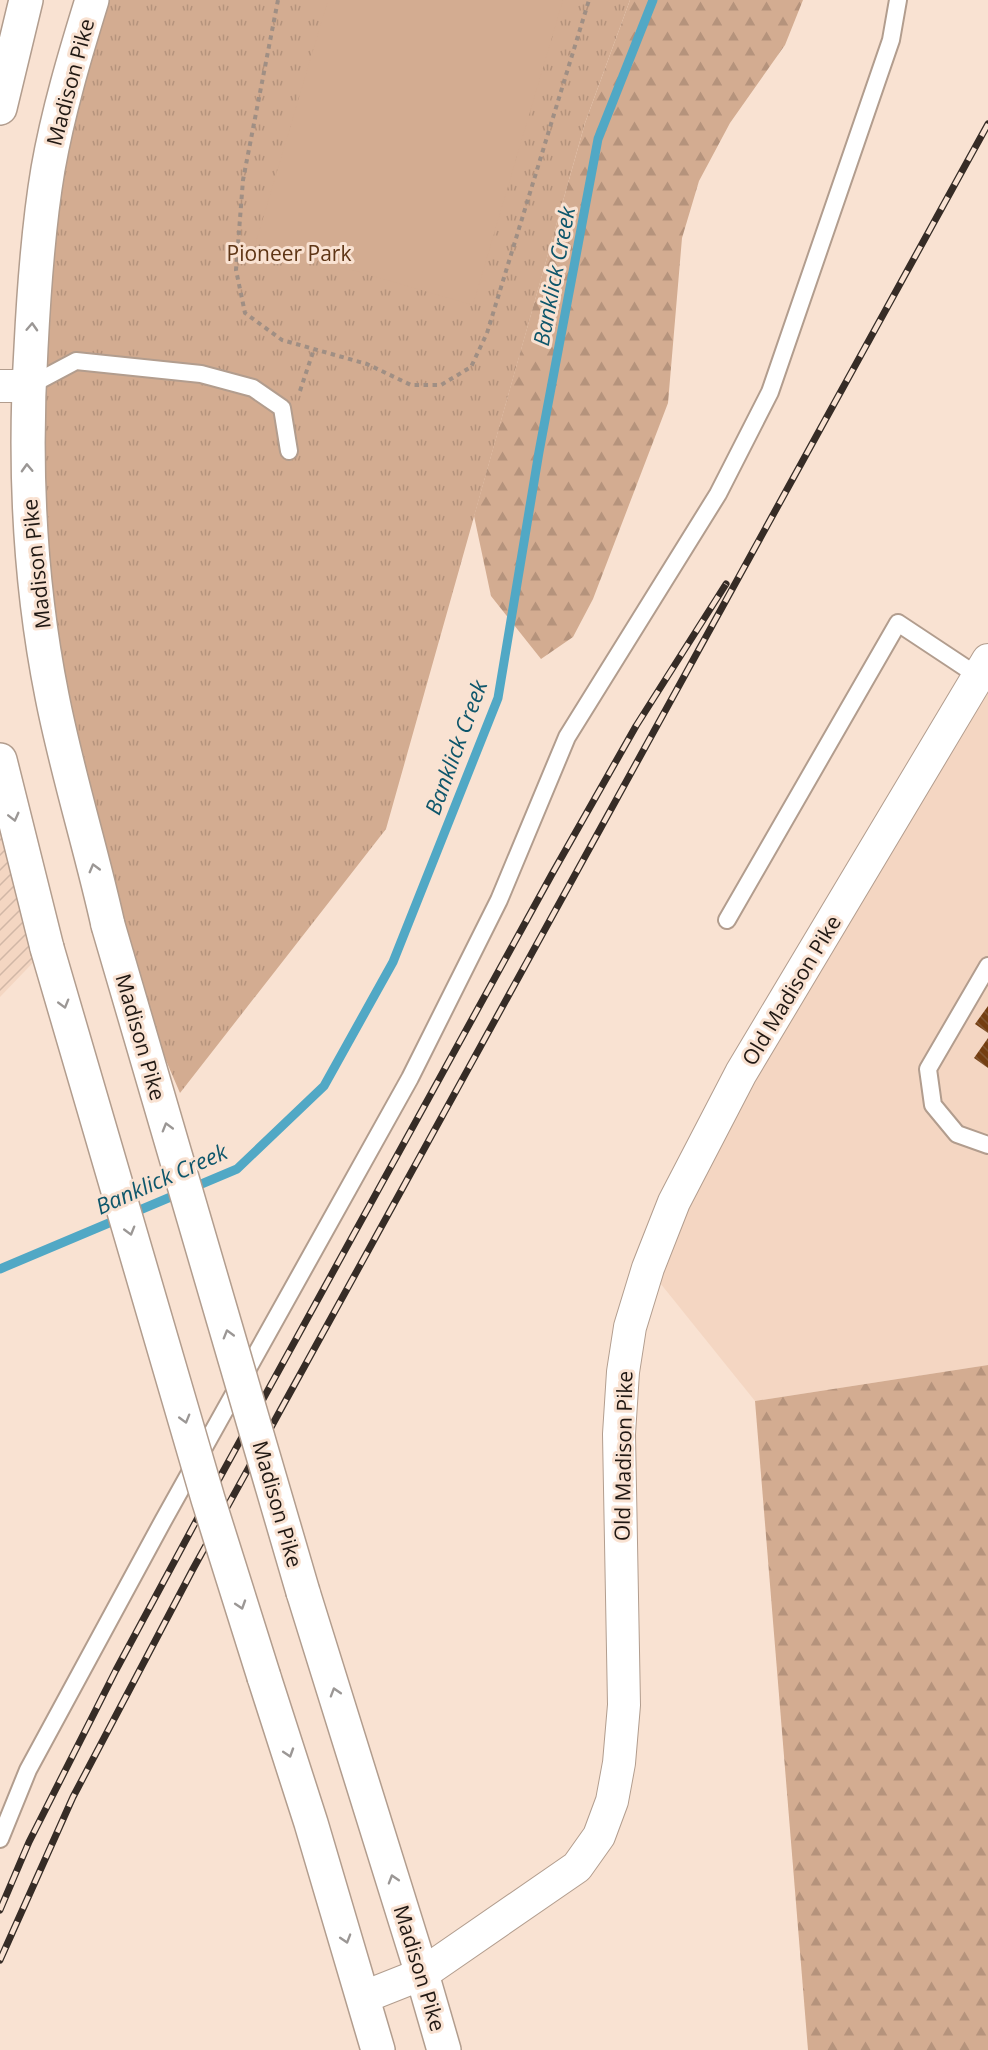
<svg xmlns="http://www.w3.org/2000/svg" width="988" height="2050" font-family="'Open Sans',sans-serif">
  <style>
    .built { fill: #f4d6c2 }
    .industrial { fill: url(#industrial-furrows) }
    .grass { fill: url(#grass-tufts) }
    .forest { fill: url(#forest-firs) }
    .pitch { fill: #d3ac91 }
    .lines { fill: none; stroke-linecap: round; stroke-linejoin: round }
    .stream { stroke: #51a8c5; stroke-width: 9 }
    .building { fill: url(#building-back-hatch) }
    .lane-casing { stroke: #b29d8e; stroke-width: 20 }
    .street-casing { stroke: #b29d8e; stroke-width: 34 }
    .primary-casing { stroke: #b29d8e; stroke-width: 36 }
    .path { stroke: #a08f84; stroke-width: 4; stroke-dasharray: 4.5 4.5; stroke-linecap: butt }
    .lane { stroke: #fff; stroke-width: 16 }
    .street { stroke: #fff; stroke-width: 32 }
    .primary { stroke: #fff; stroke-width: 33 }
    .rail-casing { stroke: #362c26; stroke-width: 7 }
    .rail { stroke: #f9e2d2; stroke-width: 4.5; stroke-dasharray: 14; stroke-linecap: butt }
    .primary-bridge-casing { stroke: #b29d8e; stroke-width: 36; stroke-linecap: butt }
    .primary-bridge { stroke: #fff; stroke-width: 33 }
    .oneway { stroke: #9b9795 }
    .labels { text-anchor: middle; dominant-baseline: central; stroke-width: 6; stroke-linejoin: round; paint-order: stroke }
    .street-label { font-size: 21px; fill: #201813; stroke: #f9e2d2 }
    .park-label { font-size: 21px; fill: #5e3515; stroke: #f9e2d2 }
    .water-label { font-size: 22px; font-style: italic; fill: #0e566b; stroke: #f9e2d2 }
  </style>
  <defs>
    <pattern id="industrial-furrows" width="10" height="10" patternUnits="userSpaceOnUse" patternTransform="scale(1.5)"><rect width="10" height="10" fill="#f4d6c2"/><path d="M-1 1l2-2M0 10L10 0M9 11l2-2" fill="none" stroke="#d1b7a6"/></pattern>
    <pattern id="grass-tufts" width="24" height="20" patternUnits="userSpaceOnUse" patternTransform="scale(1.5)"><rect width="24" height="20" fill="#d3ac91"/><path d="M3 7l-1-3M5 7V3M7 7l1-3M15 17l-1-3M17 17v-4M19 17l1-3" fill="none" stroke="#b5937c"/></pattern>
    <pattern id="forest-firs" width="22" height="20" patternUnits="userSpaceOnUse" patternTransform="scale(1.5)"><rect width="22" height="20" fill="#d3ac91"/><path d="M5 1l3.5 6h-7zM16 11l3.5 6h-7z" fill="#b5937c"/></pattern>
    <pattern id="building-back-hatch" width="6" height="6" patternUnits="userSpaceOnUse" patternTransform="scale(1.5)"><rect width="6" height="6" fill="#743e11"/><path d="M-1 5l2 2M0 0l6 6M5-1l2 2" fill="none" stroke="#825732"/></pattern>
  </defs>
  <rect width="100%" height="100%" fill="#f9e2d2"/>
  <polygon class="built" points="988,660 988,1365 755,1401 648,1268"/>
  <polygon class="industrial" points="0,760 47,948 0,997"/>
  <polygon class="grass" points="92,0 630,0 585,123 386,829 180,1093 108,925 69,776 29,386"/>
  <g class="forest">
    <polygon points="630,0 803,0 785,45 730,123 699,181 682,238 668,403 593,599 573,637 541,659 491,596 474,516 585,123"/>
    <polygon points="988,1365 988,2050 808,2050 755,1401"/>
  </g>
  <polygon class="pitch" points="328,0 563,0 473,305 256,242"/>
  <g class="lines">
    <polyline class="stream" points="0,1269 237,1169 324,1086 393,962 498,698 539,452 598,139 653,0"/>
  </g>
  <g class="building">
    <polygon points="988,1006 988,1033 975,1024"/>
    <polygon points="988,1038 988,1068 974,1058"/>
  </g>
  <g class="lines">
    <g class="lane-casing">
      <g id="lane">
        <polyline points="29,386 76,361 201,374 253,388 282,408 289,451"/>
        <polyline points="727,920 898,623 978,676"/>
        <polyline points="988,966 928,1069 933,1105 957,1134 988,1145"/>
        <polyline points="0,1839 28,1770 163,1521 410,1078 499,900 567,737 718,494 770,392 891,40 898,0"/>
      </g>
    </g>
    <g class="street-casing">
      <g id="street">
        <polyline points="0,386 29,386"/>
        <polyline points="364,1997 422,1974 577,1867 599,1836 612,1801 619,1763 624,1705 619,1434 623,1372 630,1327 648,1268 674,1202 741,1073 988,660"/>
      </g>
    </g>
    <g class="primary-casing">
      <g id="primary">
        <path d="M92 0C75 55 58 112 48 169 38 228 34 288 31 348 24 464 29 581 52 696 67 773 91 848 108 925"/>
        <polyline points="0,108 26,0"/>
        <polyline points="0,760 47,948"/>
        <polyline points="303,1592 422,1974 444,2050"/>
        <polyline points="264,1677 311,1823 378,2050"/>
      </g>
    </g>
    <g class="path">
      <polyline points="278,0 243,180 236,270 245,313 282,340 367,364 411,385 441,385 471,367 487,333 589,0"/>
      <polyline points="300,391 314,349"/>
    </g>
    <use href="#lane" class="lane"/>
    <use href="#street" class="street"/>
    <use href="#primary" class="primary"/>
    <g class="rail-casing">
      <g id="rail">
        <polyline points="0,1910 29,1842 116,1670 208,1499 552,874 636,726 726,584"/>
        <polyline points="0,1960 73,1797 193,1569 988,124"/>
      </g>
    </g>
    <use href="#rail" class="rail"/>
    <g class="primary-bridge-casing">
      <g id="primary-bridge">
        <polyline points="108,925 303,1592"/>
        <polyline points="47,948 208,1499 264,1677"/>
      </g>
    </g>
    <use href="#primary-bridge" class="primary-bridge"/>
  </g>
  <defs><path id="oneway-chevron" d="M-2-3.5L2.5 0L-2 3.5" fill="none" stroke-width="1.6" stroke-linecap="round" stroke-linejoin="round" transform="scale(1.5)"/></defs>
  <g class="oneway">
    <use href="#oneway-chevron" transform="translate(32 327) rotate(-87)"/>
    <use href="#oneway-chevron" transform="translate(27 468) rotate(-92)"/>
    <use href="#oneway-chevron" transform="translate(14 817) rotate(76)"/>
    <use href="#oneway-chevron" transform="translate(94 868) rotate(-105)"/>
    <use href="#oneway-chevron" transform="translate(64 1004) rotate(74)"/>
    <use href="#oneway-chevron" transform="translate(167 1127) rotate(-106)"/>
    <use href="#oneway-chevron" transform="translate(130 1231) rotate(74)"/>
    <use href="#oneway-chevron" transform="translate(228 1334) rotate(-106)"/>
    <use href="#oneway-chevron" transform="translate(185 1419) rotate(74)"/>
    <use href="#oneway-chevron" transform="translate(241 1605) rotate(72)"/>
    <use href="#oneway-chevron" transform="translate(335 1692) rotate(-107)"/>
    <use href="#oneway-chevron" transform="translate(289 1753) rotate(72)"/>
    <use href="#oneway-chevron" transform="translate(393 1879) rotate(-107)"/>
    <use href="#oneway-chevron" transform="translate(346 1939) rotate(73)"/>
  </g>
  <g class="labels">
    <g class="street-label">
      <text transform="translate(70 82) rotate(-75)">Madison Pike</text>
      <text transform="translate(36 564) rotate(-96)">Madison Pike</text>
      <text transform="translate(791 990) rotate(-59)">Old Madison Pike</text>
      <text transform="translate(141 1037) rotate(74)">Madison Pike</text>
      <text transform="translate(623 1456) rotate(-89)">Old Madison Pike</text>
      <text transform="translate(278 1504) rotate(74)">Madison Pike</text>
      <text transform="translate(420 1968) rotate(73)">Madison Pike</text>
    </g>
    <g class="park-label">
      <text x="289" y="253">Pioneer Park</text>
    </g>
    <g class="water-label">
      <text transform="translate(553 276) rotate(-79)">Banklick Creek</text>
      <text transform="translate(455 747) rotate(-70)">Banklick Creek</text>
      <text transform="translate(161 1178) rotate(-24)">Banklick Creek</text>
    </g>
  </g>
</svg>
